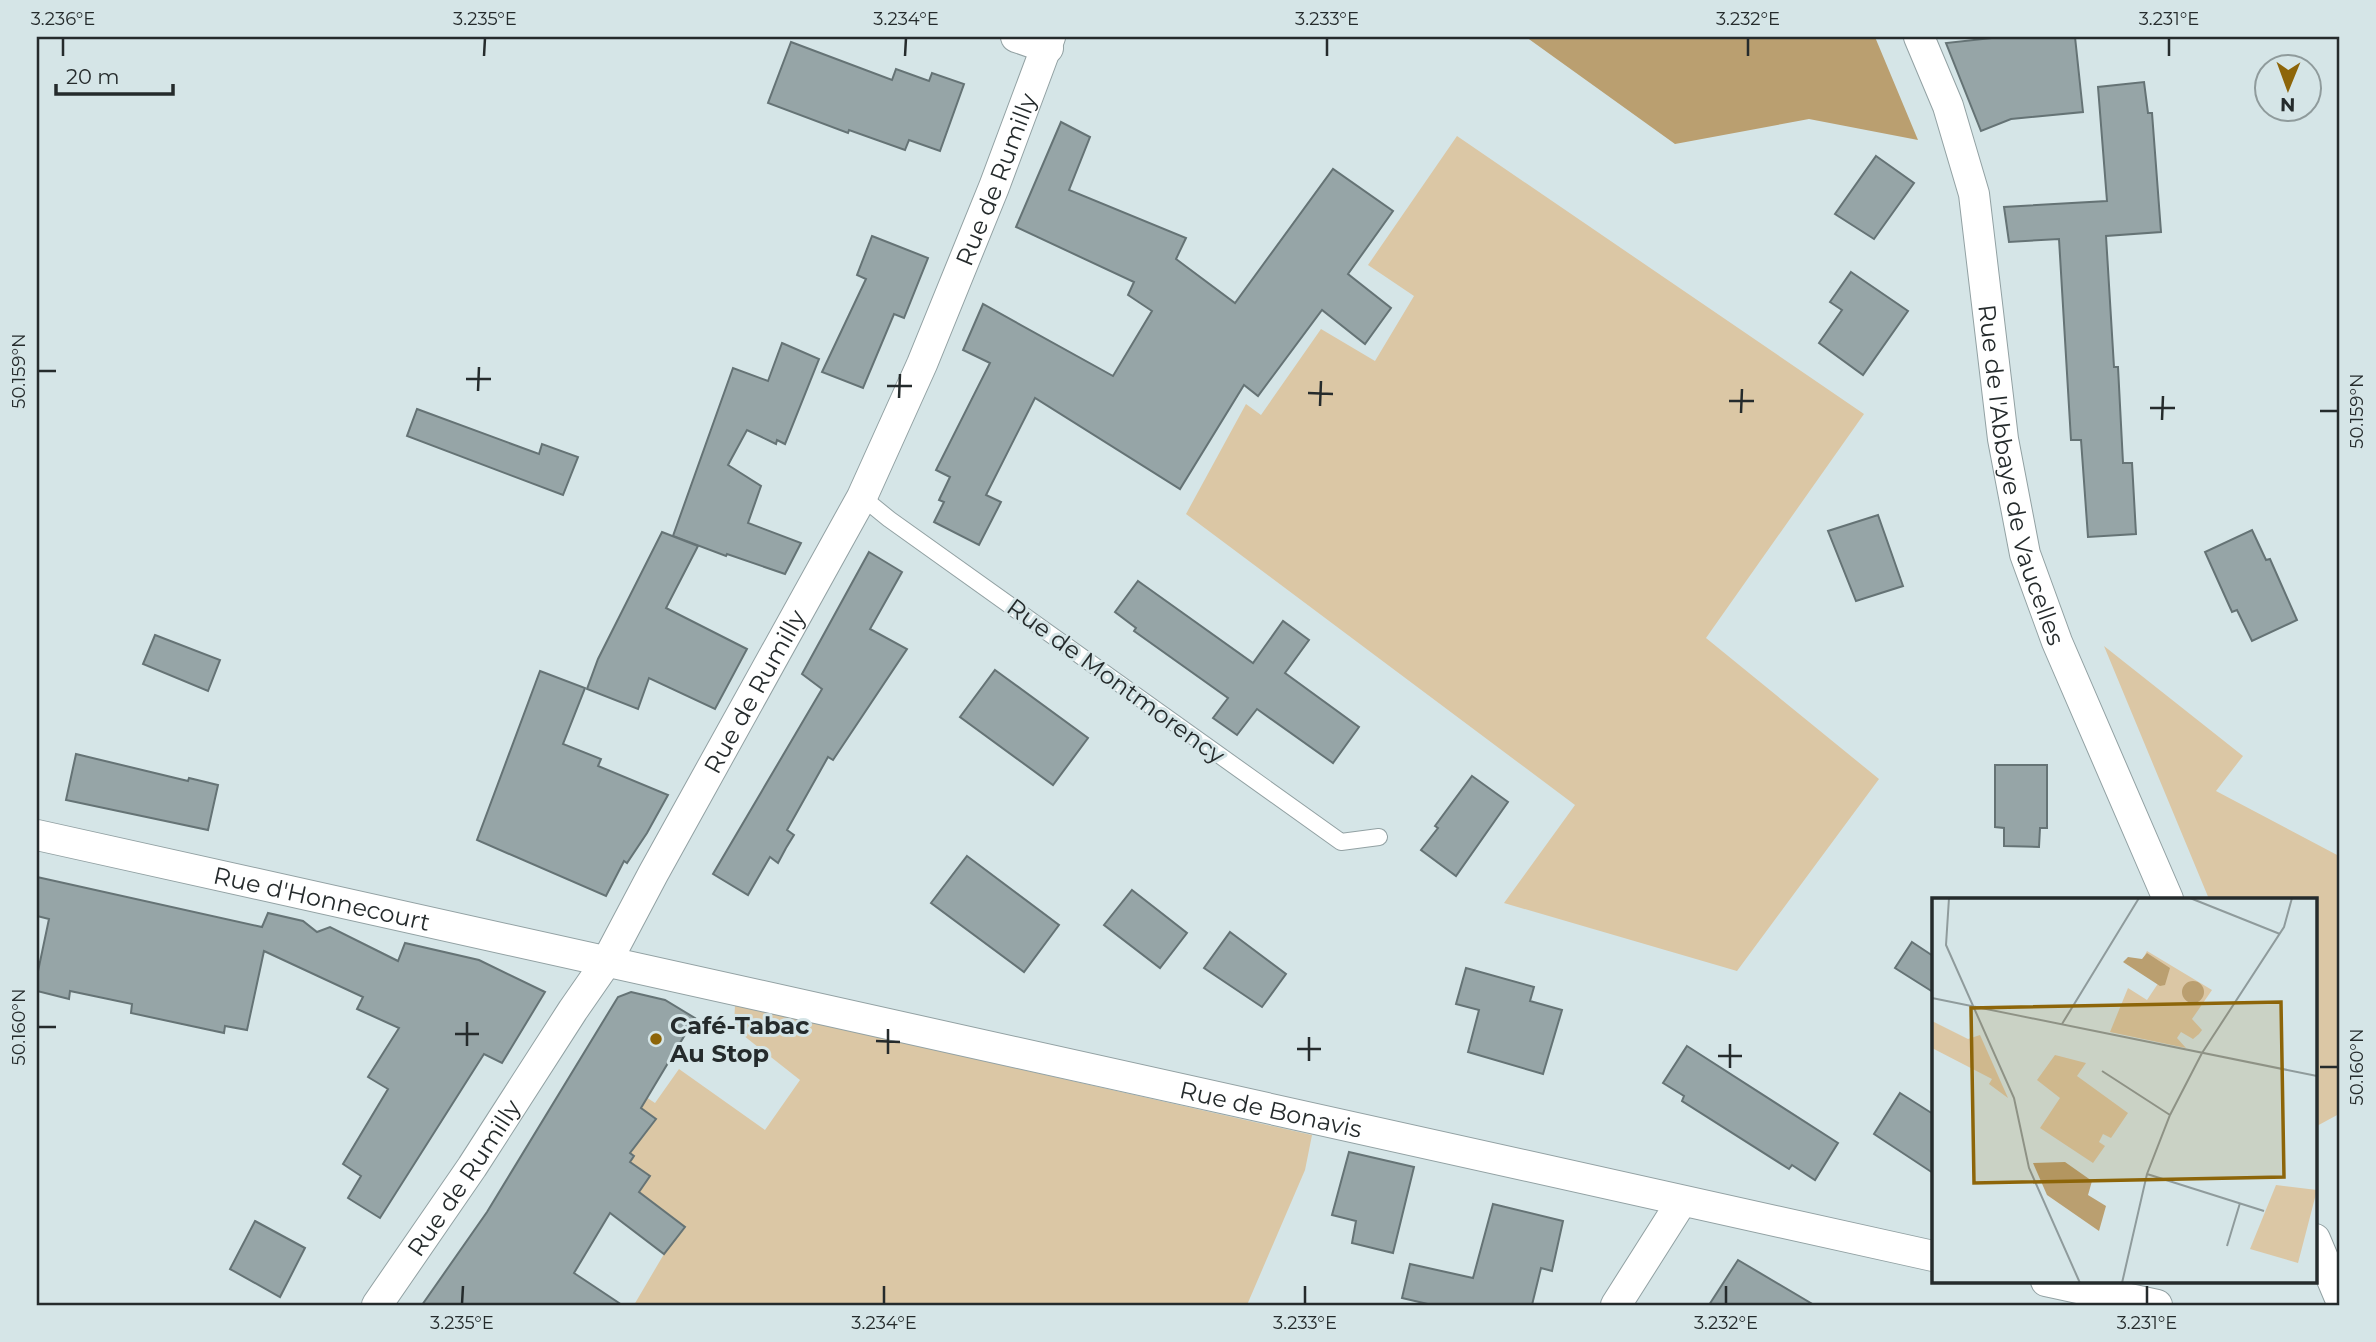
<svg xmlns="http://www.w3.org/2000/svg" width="2376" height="1342" font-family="Montserrat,sans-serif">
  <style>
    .green { fill: #dbc7a5 }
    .forest { fill: #ba9f70 }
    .building { fill: #96a5a7; stroke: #657375; stroke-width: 2 }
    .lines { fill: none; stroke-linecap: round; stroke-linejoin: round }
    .lane-casing { stroke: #92a1a3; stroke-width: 18 }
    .street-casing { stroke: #92a1a3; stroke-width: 32 }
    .lane { stroke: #fff; stroke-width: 16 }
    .street { stroke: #fff; stroke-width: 30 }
    .ticks { fill: none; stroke: #252b2c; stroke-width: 2.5 }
    .poi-dot { fill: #8d6509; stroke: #d5e5e7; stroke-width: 2.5 }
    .labels { text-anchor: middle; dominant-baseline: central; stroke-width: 6; stroke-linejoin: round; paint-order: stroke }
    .street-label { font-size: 24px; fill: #252b2c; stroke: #d5e5e7 }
    .poi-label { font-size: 24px; font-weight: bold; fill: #252b2c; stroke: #d5e5e7; text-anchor: start }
    .inset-road { fill: none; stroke: #8f9b9c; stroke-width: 2 }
    .view { fill: #8d6509; fill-opacity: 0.15; stroke: #8d6509; stroke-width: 3.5 }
    .inset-edge { fill: none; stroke: #252b2c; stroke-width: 3.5 }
    .neatline { fill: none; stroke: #252b2c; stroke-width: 2.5 }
    .ticks-label { font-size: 18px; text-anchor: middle; fill: #252b2c }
  </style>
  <rect width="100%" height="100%" fill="#d5e5e7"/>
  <g class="green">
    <polygon points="1457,136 1864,414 1706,638 1879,779 1737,971 1504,903 1575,805 1186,514 1246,404 1261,415 1321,329 1375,361 1414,296 1368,265"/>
    <polygon points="2104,646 2243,756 2216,791 2339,856 2339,1114 2315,1127 2315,899 2209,899"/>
    <polygon points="735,1005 1312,1135 1305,1170 1247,1305 634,1305 664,1254 684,1227 638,1193 650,1176 630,1162 634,1155 611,1140 652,1125 655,1119 639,1116 640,1093 655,1103 679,1069 765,1130 800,1080 734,1028"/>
  </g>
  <polygon class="forest" points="1526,37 1875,37 1918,140 1809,119 1675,144"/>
  <g class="building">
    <polygon points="2001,37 2075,37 2083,112 2011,119 1981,131 1946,43"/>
    <polygon points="791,42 892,80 896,69 929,81 932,73 964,84 940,151 909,140 905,150 849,130 848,133 768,103"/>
    <polygon points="2144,82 2148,113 2152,113 2161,232 2106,236 2114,367 2118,367 2123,463 2132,463 2136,534 2088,537 2081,440 2071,440 2059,239 2009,242 2004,207 2107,201 2098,87"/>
    <polygon points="1061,122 1090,137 1069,190 1186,238 1176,259 1235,303 1333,169 1393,211 1348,274 1391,308 1365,344 1322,310 1258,396 1244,385 1180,489 1035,398 986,495 1001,502 979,545 934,522 944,502 939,500 950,477 936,470 990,363 963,350 983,304 1113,376 1152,311 1128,295 1134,282 1016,227"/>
    <polygon points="1876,156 1914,183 1874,239 1835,214"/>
    <polygon points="872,236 928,258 904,318 894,314 863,388 822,372 866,279 857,275"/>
    <polygon points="1851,272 1908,311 1863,375 1819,343 1842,310 1830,302"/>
    <polygon points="782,343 819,359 785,444 777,440 776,444 747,430 728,465 761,486 748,523 801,543 785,574 727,554 726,556 673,536 733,368 768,381"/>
    <polygon points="417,409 539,454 542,444 578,457 563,495 407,436"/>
    <polygon points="1878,515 1903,586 1856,601 1828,531"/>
    <polygon points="2252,530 2266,560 2270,559 2297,620 2252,641 2237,610 2232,612 2205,552"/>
    <polygon points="662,532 698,546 666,608 747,649 715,709 649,678 638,709 587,689 598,659"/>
    <polygon points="869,552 902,572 870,629 907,649 833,760 828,757 787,830 794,835 786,848 778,863 770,857 748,895 713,874 822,689 802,674"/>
    <polygon points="1138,581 1253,663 1283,621 1309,640 1285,673 1359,727 1333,763 1257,709 1237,735 1213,718 1228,698 1134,631 1136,628 1115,612"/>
    <polygon points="155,635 220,660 208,691 143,664"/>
    <polygon points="995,670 1088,738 1053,785 960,717"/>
    <polygon points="540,671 585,688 563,744 601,759 598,766 668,795 647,833 627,863 624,861 606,896 477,840"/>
    <polygon points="76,754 188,781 189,778 218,785 208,830 66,800"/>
    <polygon points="1995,765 2047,765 2047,828 2040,828 2039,847 2004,846 2004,828 1995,827"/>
    <polygon points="1472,776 1508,802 1456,876 1421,850 1438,828 1435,826"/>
    <polygon points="967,856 1059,925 1024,972 931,903"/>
    <polygon points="37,877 262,927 268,913 303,921 317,932 330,927 398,961 405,943 479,960 545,992 502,1063 484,1054 380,1218 348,1198 361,1176 343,1164 388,1089 368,1077 399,1028 357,1009 363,997 264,951 247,1030 225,1026 224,1033 131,1013 132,1004 70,991 69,999 37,991 37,976 49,919 37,916"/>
    <polygon points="1132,890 1187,933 1160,968 1104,925"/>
    <polygon points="1230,932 1286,974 1262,1007 1204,968"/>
    <polygon points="1912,942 1933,956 1933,992 1895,968"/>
    <polygon points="1466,968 1534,987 1530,1001 1562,1010 1543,1074 1468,1052 1479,1010 1456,1004"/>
    <polygon points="631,992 665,1000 695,1018 641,1108 656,1119 630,1153 634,1156 630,1162 650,1176 639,1192 685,1227 664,1254 610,1213 574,1273 622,1305 422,1305 487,1212 618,997"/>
    <polygon points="1687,1046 1838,1143 1815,1180 1792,1165 1789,1169 1682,1101 1684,1096 1663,1083"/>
    <polygon points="1900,1093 1933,1114 1933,1173 1874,1134"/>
    <polygon points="1349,1152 1414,1167 1393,1253 1352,1243 1356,1221 1332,1215"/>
    <polygon points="1493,1204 1563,1221 1552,1271 1541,1268 1532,1305 1432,1305 1402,1298 1410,1264 1473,1278"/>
    <polygon points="255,1221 305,1248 280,1297 230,1269"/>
    <polygon points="1738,1260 1814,1305 1709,1305"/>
  </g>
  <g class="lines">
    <g class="lane-casing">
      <polyline id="lane" points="862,497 889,519 1341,842 1379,837"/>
    </g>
    <g class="street-casing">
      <g id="street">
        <polyline points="1016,37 1048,48"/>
        <path id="s1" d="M1919 37 1948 106 1974 194 2003 439 2025 554 2057 642 2168 899"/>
        <path id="s2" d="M37 835 1933 1256"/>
        <polyline points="2315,1239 2339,1296"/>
        <polyline points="2046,1281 2157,1305"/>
        <path id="s3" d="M377 1305 472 1167 573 1010 607 961 653 874 862 497 922 364 994 187 1050 37"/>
        <polyline points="1616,1305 1682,1201"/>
      </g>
    </g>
    <use href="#lane" class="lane"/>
    <use href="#street" class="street"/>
  </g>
  <path class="ticks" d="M63 56V38M484 56 485 38M905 56 906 38M1327 56V38M1748 56V38M2169 56V38M38 371H56M466 379H491M887 386H912M478 391 479 367M1308 393 1333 394M899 398 900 374M1729 401H1754M1320 406 1321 381M2150 408H2175M2320 411H2338M1741 413 1742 389M2162 420 2163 396M38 1027H56M455 1034H479M876 1041 900 1042M467 1046V1022M1297 1049H1321M888 1054V1029M1718 1056H1742M1309 1061V1037M2320 1067H2338M1730 1068V1044M462 1304 463 1286M884 1304V1286M1305 1304V1286M1726 1304V1286M2147 1304V1286"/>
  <circle class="poi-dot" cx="656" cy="1039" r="7"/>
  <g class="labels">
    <g class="street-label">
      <text stroke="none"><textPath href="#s3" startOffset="1288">Rue de Rumilly</textPath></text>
      <text stroke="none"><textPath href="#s1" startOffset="452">Rue de l'Abbaye de Vaucelles</textPath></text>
      <text transform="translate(1116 681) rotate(36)">Rue de Montmorency</text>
      <text stroke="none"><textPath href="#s3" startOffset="721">Rue de Rumilly</textPath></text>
      <text stroke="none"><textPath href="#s2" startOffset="292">Rue d'Honnecourt</textPath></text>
      <text stroke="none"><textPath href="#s2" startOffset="1264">Rue de Bonavis</textPath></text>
      <text stroke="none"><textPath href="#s3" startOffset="154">Rue de Rumilly</textPath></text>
    </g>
    <g class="poi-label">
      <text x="670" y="1025">Café-Tabac<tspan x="670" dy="28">Au Stop</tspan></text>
    </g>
  </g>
  <g transform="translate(1932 898)">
    <rect width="385" height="385" fill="#d5e5e7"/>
    <path d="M215 53 280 92 260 121 270 132 267 136 261 141 249 134 245 140 254 150 178 134 196 90 215 102 227 84 206 70ZM0 123 36 141 48 137 76 200 57 186 60 181 0 150ZM123 157 154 165 145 178 196 215 179 240 171 236 167 244 173 248 161 265 108 230 128 200 105 182ZM344 287 385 292 366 365 318 351Z" fill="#dbc7a5"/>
    <path d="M215 55 238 70 233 87 228 88 191 64 196 59 210 61ZM250 94a11 11 0 1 1 22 0a11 11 0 1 1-22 0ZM133 264 160 283 156 297 174 308 167 333 115 297 101 265Z" fill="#ba9f70"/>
    <path class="inset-road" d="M17 0 14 47 82 200 97 270 148 385M258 0 348 36M0 100 385 178M130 126 207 0M170 173 238 217M215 276 332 313M295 348 308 305M190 385 215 276 238 217 270 155 352 29 360 0"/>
    <path class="view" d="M349 104 352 279 42 285 39 110Z"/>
    <rect width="385" height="385" class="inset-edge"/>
  </g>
  <rect width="2376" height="1342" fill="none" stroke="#d5e5e7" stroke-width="77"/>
  <g transform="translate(2288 88) rotate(181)"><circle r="33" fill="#d5e5e7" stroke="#8f9b9c" stroke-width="2"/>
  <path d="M0-5L12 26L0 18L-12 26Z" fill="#8d6509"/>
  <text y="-10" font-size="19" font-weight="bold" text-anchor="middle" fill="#252b2c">N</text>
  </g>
  <path d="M56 84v10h117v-10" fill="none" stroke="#252b2c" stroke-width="3.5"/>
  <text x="66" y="84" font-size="21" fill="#252b2c" stroke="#d5e5e7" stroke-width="5" paint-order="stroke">20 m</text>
  <rect x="38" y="38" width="2300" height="1266" class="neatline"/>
  <g class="ticks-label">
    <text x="63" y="25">3.236°E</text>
    <text x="485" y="25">3.235°E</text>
    <text x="906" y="25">3.234°E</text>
    <text x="1327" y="25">3.233°E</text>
    <text x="1748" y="25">3.232°E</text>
    <text x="2169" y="25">3.231°E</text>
    <text transform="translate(19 371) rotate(-90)" y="6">50.159°N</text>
    <text transform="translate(2357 411) rotate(-90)" y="6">50.159°N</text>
    <text transform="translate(19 1027) rotate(-90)" y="6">50.160°N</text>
    <text transform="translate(2357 1067) rotate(-90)" y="6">50.160°N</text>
    <text x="462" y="1329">3.235°E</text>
    <text x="884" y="1329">3.234°E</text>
    <text x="1305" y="1329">3.233°E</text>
    <text x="1726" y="1329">3.232°E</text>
    <text x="2147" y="1329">3.231°E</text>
  </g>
</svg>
